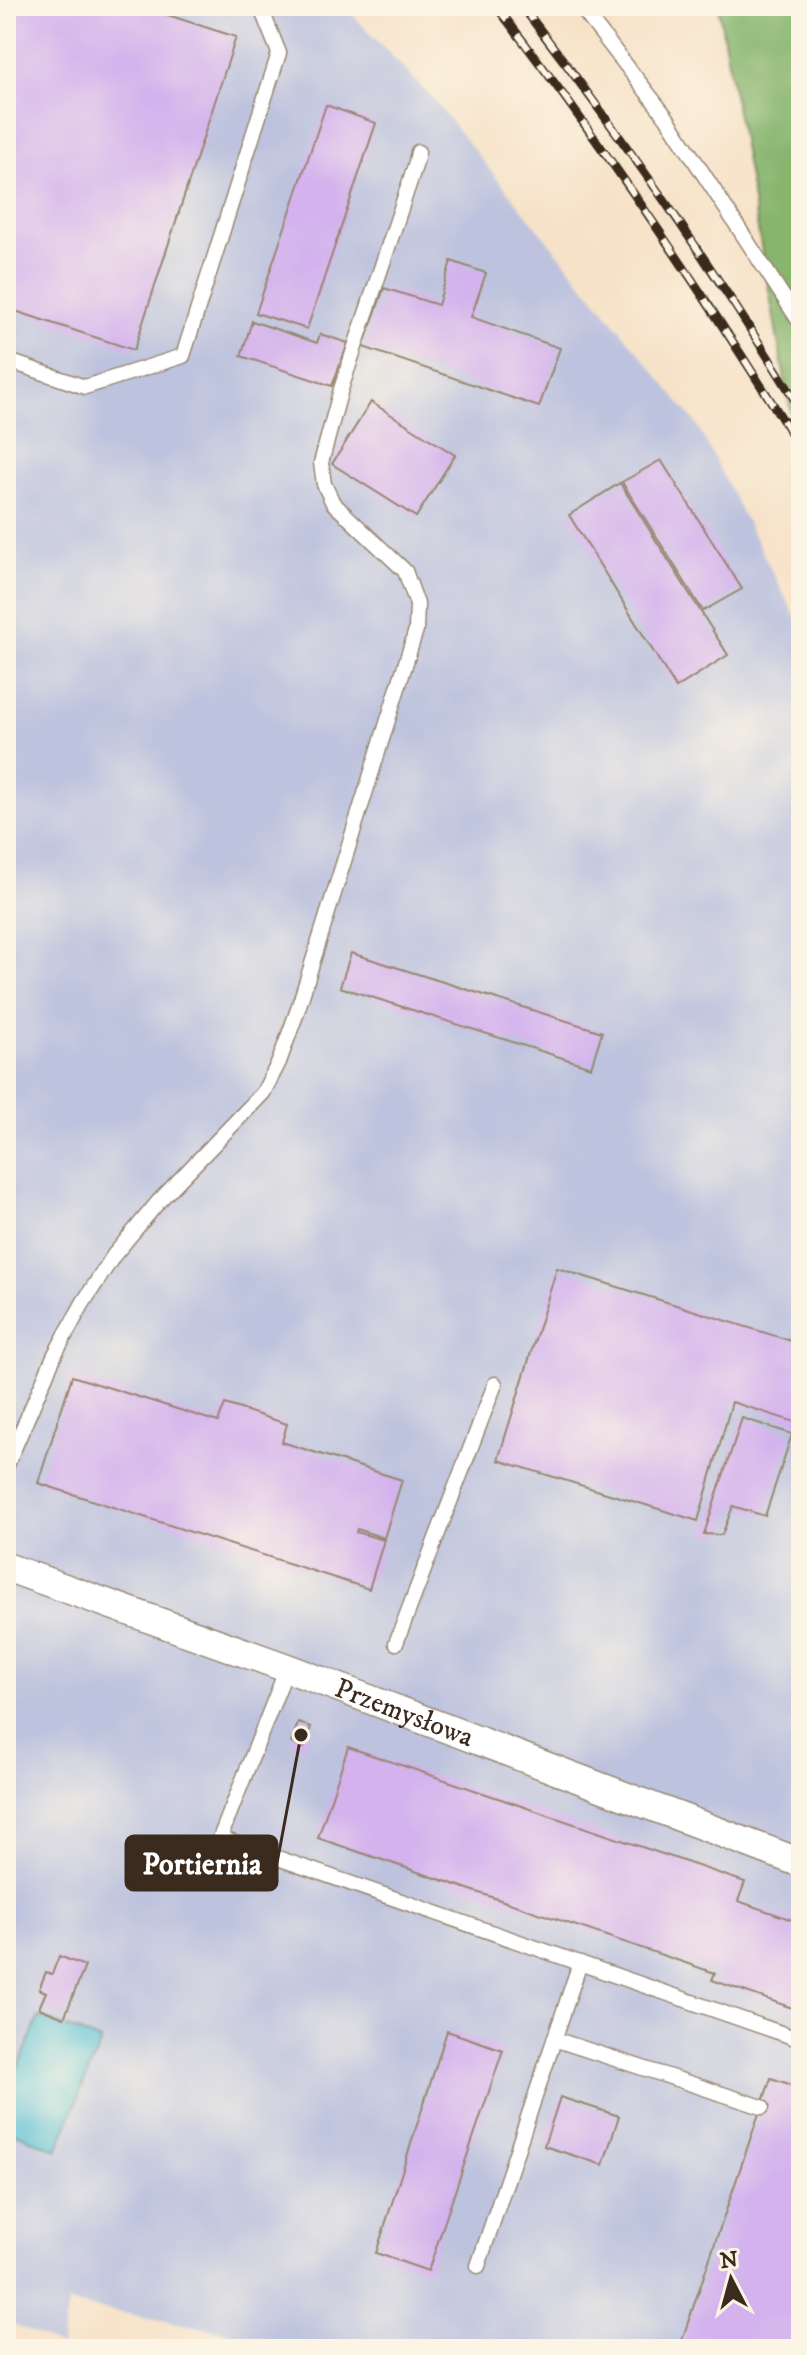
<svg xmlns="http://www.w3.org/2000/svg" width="807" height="2355" font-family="'IM FELL DW Pica',serif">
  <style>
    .industrial { fill: #bdc3de }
    .forest { fill: #87b56e; stroke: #617046; stroke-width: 2 }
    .water { fill: #58c0d5; stroke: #4a757a; stroke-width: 2 }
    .building { fill: #d3b2ed }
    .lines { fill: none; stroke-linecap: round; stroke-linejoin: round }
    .service-casing { stroke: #988673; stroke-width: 17 }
    .minor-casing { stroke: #988673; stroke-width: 31 }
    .service { stroke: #fff; stroke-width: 14 }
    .minor { stroke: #fff; stroke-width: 28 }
    .rail-casing { stroke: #3b2a1e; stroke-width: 9 }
    .rail { stroke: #fcf5e5; stroke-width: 6; stroke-dasharray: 18; stroke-linecap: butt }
    .labels { text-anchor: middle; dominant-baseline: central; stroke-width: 6; stroke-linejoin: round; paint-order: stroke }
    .street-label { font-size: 28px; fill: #3b2a1e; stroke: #fcf5e5 }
    .leader { fill: none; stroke: #3b2a1e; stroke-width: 3 }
    .callout-dot { fill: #3b2a1e; stroke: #fcf5e5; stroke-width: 3 }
    .callout { fill: #3b2a1e; stroke: #3b2a1e; stroke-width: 3 }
    .callout-label { font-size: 30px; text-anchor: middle; font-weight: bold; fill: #fff }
  </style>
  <rect width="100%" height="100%" fill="#fcf5e5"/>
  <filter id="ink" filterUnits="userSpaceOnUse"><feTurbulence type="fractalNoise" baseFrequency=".0125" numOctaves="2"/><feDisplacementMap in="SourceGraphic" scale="16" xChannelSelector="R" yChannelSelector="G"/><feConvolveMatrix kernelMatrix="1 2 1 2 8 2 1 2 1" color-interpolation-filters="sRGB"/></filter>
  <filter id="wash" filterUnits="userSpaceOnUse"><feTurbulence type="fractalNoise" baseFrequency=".006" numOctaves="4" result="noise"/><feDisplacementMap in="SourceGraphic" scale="32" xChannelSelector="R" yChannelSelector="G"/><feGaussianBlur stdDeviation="1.8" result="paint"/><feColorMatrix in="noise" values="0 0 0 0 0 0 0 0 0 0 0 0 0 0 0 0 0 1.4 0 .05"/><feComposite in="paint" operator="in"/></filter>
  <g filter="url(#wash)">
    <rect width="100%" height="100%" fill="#f6e2c8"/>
    <polygon class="industrial" points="6,6 344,6 431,97 696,423 801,628 801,2349 293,2349 259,2338 68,2303 61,2346 6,2321"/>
    <polygon class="forest" points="718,6 801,6 801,469"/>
    <polygon class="water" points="39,2017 101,2041 57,2150 6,2129 6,2097"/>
    <g id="blocks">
      <g class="building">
        <polygon points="6,6 140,6 236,37 134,350 6,308"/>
        <polygon points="326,105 376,123 307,329 256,313"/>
        <polygon points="451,261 486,273 471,317 560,348 539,407 363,347 384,288 438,305"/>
        <polygon points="252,321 317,343 320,334 348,343 332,386 241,356"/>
        <polygon points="371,402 455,455 416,517 332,464"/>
        <polygon points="661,460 742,589 703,611 622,482"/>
        <polygon points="620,483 728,655 676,688 569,515"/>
        <polygon points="351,953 602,1032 591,1067 340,987"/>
        <polygon points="557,1268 801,1344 801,1424 732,1402 698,1521 498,1460"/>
        <polygon points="72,1376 218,1422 225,1404 287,1424 282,1442 402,1480 384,1538 357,1529 356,1532 384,1540 369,1589 38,1483"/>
        <polygon points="742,1418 792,1434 765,1516 733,1506 722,1535 704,1534"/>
        <polygon points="298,1723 311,1727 304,1748 291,1743"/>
        <polygon points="348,1747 745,1882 738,1901 801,1923 801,2011 712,1980 715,1973 318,1838"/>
        <polygon points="59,1956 85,1966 64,2018 39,2008 46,1992 39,1989 46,1972 52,1974"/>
        <polygon points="447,2031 503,2050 428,2271 376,2253"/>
        <polygon points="771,2078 801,2088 801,2349 679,2349"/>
        <polygon points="560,2097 619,2116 603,2165 544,2146"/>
      </g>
    </g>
  </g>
  <g filter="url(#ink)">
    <use href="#blocks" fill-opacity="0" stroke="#988673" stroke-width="2"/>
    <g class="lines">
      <g class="service-casing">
        <g id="service">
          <polyline points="580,6 667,118 801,324"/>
          <polyline points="6,360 85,387 183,356 279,53 260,6"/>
          <polyline points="6,1467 55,1354 83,1303 114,1255 159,1201 263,1093 279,1062 297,1012 416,630 417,604 405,571 333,503 324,484 321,463 341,389 415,166 418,152"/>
          <polyline points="396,1643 495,1384"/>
          <polyline points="287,1668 220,1838 801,2040"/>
          <polyline points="554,2039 762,2107"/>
          <polyline points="478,2266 580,1963"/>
        </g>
      </g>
      <g class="minor-casing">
        <g id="minor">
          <path id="s1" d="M6 1567 287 1668 801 1863"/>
        </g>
      </g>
      <use href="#service" class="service"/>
      <use href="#minor" class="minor"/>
      <g class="rail-casing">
        <g id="rail">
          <path d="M496 6C606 147 706 297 801 449"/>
          <path d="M522 6C622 136 716 271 801 410"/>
        </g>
      </g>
      <use href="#rail" class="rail"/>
    </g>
  </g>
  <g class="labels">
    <g class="street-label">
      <text stroke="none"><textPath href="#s1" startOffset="424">Przemysłowa</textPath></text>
    </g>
  </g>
  <path class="leader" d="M301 1735L277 1863"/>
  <circle class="callout-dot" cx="301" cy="1735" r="8"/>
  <rect class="callout" x="126" y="1836" width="151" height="54" rx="8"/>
  <g class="callout-label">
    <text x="202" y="1874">Portiernia</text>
  </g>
  <rect width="807" height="2355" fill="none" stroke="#fcf5e5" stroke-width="32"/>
  <g transform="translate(731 2279) rotate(354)" stroke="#fcf5e5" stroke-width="6" paint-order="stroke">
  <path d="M0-6L14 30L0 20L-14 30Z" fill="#3b2a1e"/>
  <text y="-12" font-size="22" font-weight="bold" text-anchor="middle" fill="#3b2a1e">N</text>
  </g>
</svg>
